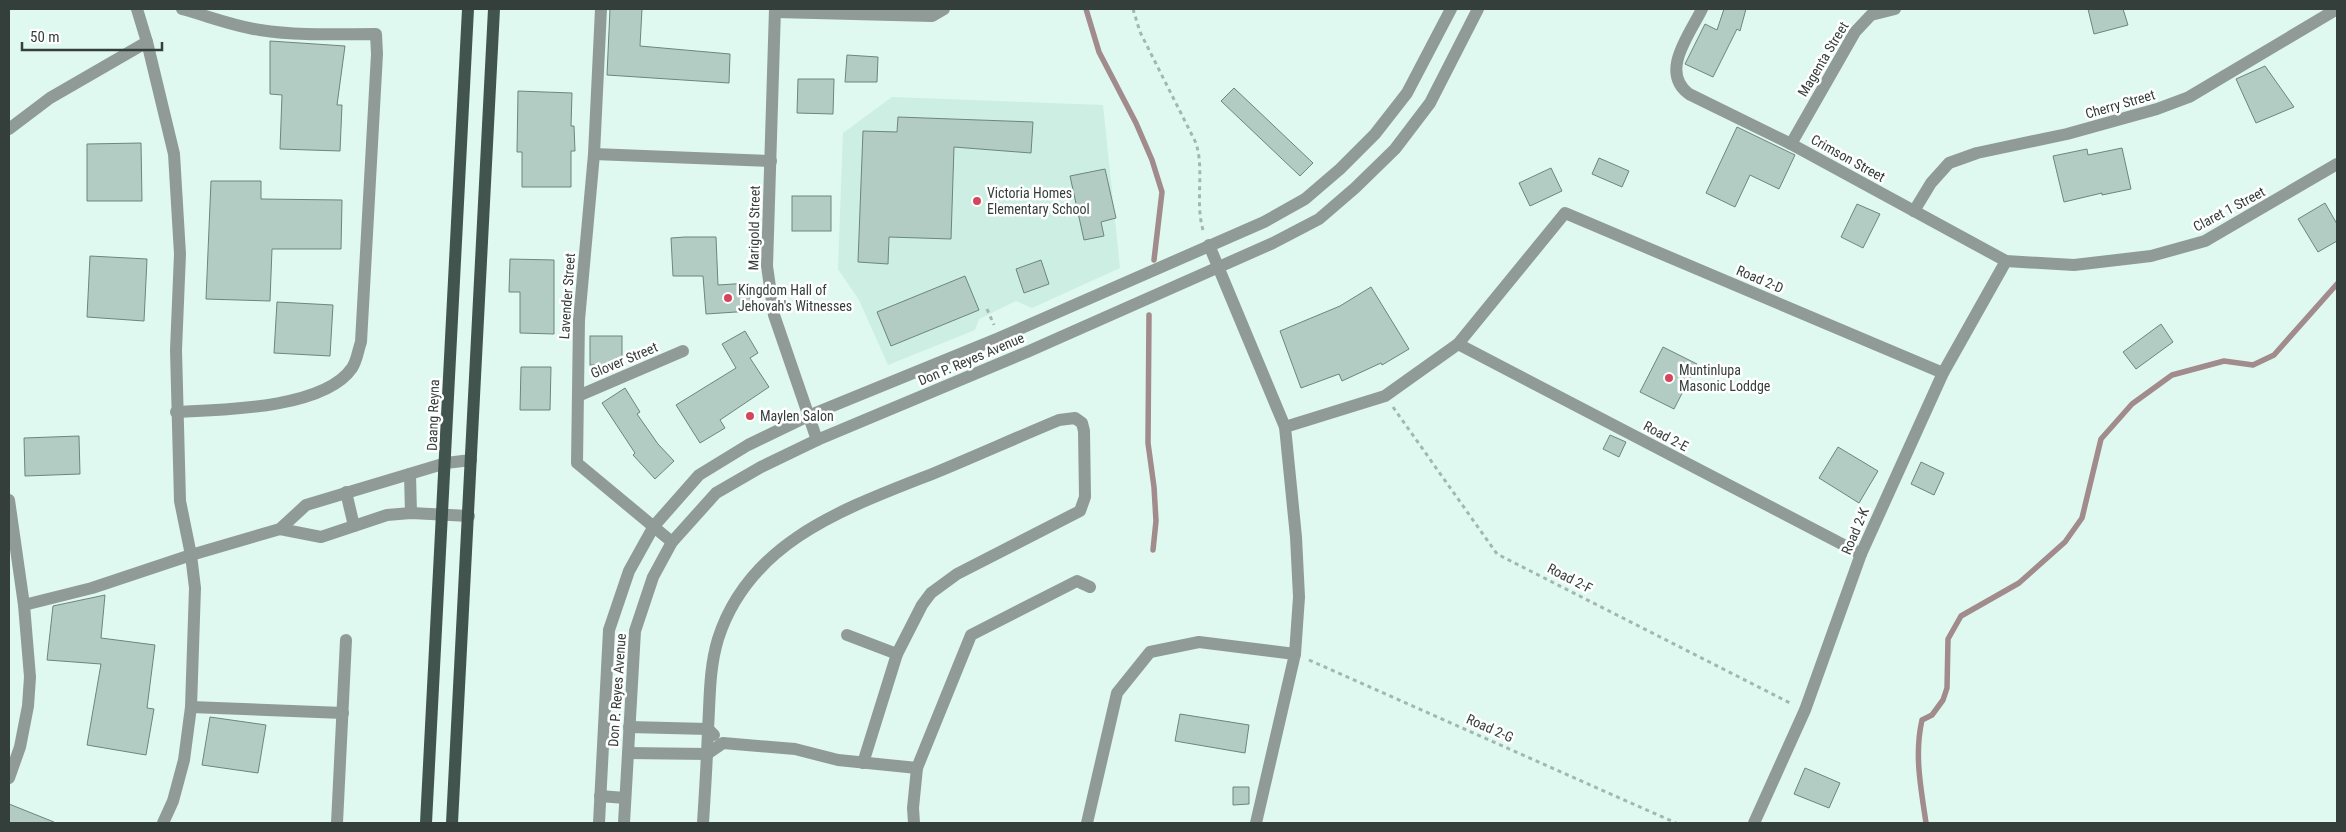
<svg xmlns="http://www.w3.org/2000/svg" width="2346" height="832" font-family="'Roboto Condensed',sans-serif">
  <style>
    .built { fill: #cceee3 }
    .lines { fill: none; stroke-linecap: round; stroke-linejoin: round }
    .stream { stroke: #a18b8c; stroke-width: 5.5 }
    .building { fill: #b3ccc3; stroke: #6d857d }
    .path { stroke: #a2b7b0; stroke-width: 3; stroke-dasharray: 4 4; stroke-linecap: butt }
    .minor { stroke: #909b97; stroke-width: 12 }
    .major { stroke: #41544e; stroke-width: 12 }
    .poi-dot { fill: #d5455e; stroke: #fff; stroke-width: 2 }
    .labels { text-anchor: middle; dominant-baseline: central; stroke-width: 5; stroke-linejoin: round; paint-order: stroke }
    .street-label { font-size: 14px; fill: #343f3b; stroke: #fff }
    .poi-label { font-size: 14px; fill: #343f3b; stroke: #fff; text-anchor: start }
  </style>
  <rect width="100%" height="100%" fill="#dff9f0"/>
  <polygon class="built" points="892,97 1103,105 1120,268 1032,308 1016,301 979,319 975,330 888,365 859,300 838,269 843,133"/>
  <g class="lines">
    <g class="stream">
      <polyline points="1086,9 1099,52 1136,123 1152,160 1162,192 1154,260"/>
      <polyline points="1149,315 1148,443 1154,487 1156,521 1153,550"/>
      <path d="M1926 823C1921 788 1914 755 1922 720L1932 715 1943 700 1947 688 1948 639 1961 616 2019 583 2065 542 2082 518 2101 439 2132 404 2172 375 2224 361 2253 365 2274 355 2337 284"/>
    </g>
  </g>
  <g class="building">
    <polygon points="610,9 642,9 640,46 730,54 729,83 607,75"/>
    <polygon points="1724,9 1746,9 1740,31 1737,29 1713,77 1685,64 1705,24 1717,30"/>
    <polygon points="2088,9 2123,9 2128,25 2094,34"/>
    <polygon points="270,41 345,46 337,105 342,105 340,151 280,149 282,95 270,94"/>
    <polygon points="847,55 878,57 877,82 845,82"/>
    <polygon points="2265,66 2294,107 2256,123 2236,79"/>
    <polygon points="798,79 834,79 833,114 797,113"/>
    <polygon points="1234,88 1313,163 1300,176 1221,101"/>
    <polygon points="518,91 572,93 571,126 574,126 575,151 571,151 571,187 522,187 522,152 517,152"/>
    <polygon points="898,117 1033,122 1031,153 954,147 951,239 889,237 888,264 858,262 863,131 897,132"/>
    <polygon points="1737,127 1795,155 1779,189 1750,175 1735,207 1706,193"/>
    <polygon points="141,143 142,201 87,201 87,144"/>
    <polygon points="2122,148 2131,189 2102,195 2102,193 2064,202 2053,156 2087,149 2088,155"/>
    <polygon points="1599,158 1629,171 1622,187 1592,174"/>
    <polygon points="1551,168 1562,191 1530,206 1519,183"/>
    <polygon points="1105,169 1116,218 1101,222 1104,236 1084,240 1070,176"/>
    <polygon points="211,181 261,181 261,199 342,200 341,249 272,249 270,301 206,299"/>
    <rect x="792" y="196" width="39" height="35"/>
    <polygon points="2325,203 2337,224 2337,241 2318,252 2298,219"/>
    <polygon points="1857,204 1880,214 1863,248 1841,237"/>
    <polygon points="685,237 716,237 718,285 749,283 751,311 706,314 703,276 673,276 671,238"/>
    <polygon points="90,256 147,259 144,321 87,317"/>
    <polygon points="510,259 554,260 554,334 520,333 520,292 509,292"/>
    <polygon points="1041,260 1049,284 1024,293 1016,269"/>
    <polygon points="965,276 979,310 891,346 877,312"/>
    <polygon points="1371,287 1409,349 1382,365 1381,363 1342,381 1339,374 1301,388 1280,331 1340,306"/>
    <polygon points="277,302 333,305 330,356 274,353"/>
    <polygon points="2161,324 2173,342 2136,369 2123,352"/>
    <polygon points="745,331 758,353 750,358 769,387 720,420 725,428 700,443 676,405 736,368 722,344"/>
    <rect x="590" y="336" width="32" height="29"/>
    <polygon points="1663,347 1697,364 1674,409 1640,392"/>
    <polygon points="521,367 551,367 550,410 520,410"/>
    <polygon points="625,388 640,412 637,414 658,444 674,461 655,479 633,455 635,453 602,403"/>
    <polygon points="1610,435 1626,442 1619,457 1603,449"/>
    <polygon points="79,436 80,474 25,476 24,438"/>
    <polygon points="1838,447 1878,471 1859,503 1819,478"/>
    <polygon points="1921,462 1944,473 1934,495 1911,484"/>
    <polygon points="105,595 101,638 155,645 147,708 154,709 146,755 87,745 101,664 47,660 53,606"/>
    <polygon points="1180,714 1249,725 1245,753 1175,741"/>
    <polygon points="210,717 266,725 258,773 202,765"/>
    <polygon points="1805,768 1840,783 1829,808 1794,794"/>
    <polygon points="1233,787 1249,787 1249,804 1233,805"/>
    <polygon points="9,804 54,822 54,823 9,823"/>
  </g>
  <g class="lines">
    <g class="path">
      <path d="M1133 9 1140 32 1196 143C1205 172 1194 204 1204 233"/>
      <polyline points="987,309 994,325"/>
      <polyline points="1393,407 1497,554 1792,704"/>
      <polyline points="1309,660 1676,823"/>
    </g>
    <g class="minor">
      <polyline points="137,9 147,42 174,154 180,254 176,350 180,501 191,555 195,588 191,707 184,760 173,801 163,823"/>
      <polyline points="601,9 594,154 579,320 577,463 672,542"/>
      <polyline points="775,9 767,266 774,315 817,440"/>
      <path d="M1702 9C1690 34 1659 72 1689 94L1791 144 2006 261 2074 265 2151 256 2205 241 2337 164"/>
      <polyline points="775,12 932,16 944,9"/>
      <polyline points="9,129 50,98 147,42"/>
      <polyline points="1791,144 1855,32 1871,15 1895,9"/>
      <polyline points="594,154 771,161"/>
      <polyline points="1914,211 1931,183 1949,163 1977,153 2067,134 2157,109 2189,97 2337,9"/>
      <polyline points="1209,245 1285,427 1296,537 1299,597 1295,654 1256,823"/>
      <polyline points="1458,344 1861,554"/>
      <polyline points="578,396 683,351"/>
      <path d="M176 412C221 410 324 409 352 368 357 361 358 350 361 342L377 54 376 34C337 34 298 36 260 30 233 26 208 16 182 9"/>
      <polyline points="1285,427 1385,396 1458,344 1565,213 1943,373"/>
      <polyline points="410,474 411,513"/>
      <polyline points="346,492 354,526"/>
      <polyline points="9,500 24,605 30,677 28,706 20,747 9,778"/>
      <polyline points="280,529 321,537 387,515 411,513 469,516"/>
      <polyline points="24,605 92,588 191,555 280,529 306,505 446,463 471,460"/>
      <polyline points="847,635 897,654"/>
      <polyline points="191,707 343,713"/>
      <polyline points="629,727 708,729 714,735"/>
      <polyline points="628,753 707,754 723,743 795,749 838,760 917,768"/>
      <polyline points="600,796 625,798"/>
      <polyline points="337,823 346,640"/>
      <polyline points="599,823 609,630 629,571 654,526 699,475 748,445 808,416 999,338 1264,222 1305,199 1340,169 1375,134 1407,93 1451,9"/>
      <polyline points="624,823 635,631 653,577 672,542 716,493 761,467 817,440 1027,352 1273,243 1319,219 1355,188 1395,149 1430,103 1478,9"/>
      <path d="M703 823C705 792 707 760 708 729 710 698 709 669 718 639 750 539 849 507 937 472 978 455 1018 437 1059 420L1075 418 1082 423 1084 431 1085 497 1080 511 957 574 931 593 922 605 897 654 863 763"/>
      <polyline points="914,823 913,808 917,768 971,635 1077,581 1090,587"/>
      <polyline points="1087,823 1117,693 1150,652 1199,642 1295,654"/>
      <polyline points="1754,823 1805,710 1861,554 1943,373 2006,261"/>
    </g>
    <g class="major">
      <polyline points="426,823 468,9"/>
      <polyline points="452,823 494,9"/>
    </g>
  </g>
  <g class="poi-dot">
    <circle cx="977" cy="201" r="5"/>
    <circle cx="728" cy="298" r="5"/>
    <circle cx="1669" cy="378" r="5"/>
    <circle cx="750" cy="416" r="5"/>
  </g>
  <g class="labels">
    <g class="street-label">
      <text transform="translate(1823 59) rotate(-59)">Magenta Street</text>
      <text transform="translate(2120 104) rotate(-16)">Cherry Street</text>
      <text transform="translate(1848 158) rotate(29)">Crimson Street</text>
      <text transform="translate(2229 209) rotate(-28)">Claret 1 Street</text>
      <text transform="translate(754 228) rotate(-89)">Marigold Street</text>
      <text transform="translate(1760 279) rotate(23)">Road 2-D</text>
      <text transform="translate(567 296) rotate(-86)">Lavender Street</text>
      <text transform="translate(971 359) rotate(-23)">Don P. Reyes Avenue</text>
      <text transform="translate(624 360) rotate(-23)">Glover Street</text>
      <text transform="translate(433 415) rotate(-88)">Daang Reyna</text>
      <text transform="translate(1666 436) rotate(28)">Road 2-E</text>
      <text transform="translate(1855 531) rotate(-67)">Road 2-K</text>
      <text transform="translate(1570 578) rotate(27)">Road 2-F</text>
      <text transform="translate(617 690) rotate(-86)">Don P. Reyes Avenue</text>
      <text transform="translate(1490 728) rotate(24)">Road 2-G</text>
    </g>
    <g class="poi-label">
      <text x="987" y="193">Victoria Homes<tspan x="987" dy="16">Elementary School</tspan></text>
      <text x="738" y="290">Kingdom Hall of<tspan x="738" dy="16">Jehovah's Witnesses</tspan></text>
      <text x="1679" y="370">Muntinlupa<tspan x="1679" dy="16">Masonic Loddge</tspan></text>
      <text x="760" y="416">Maylen Salon</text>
    </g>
  </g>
  <rect width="2346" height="832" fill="none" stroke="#343f3b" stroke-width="20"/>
  <path d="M22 42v8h140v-8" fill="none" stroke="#343f3b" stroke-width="2.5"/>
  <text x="30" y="42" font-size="15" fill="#343f3b" stroke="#ffffff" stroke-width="4" paint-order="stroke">50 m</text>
</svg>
